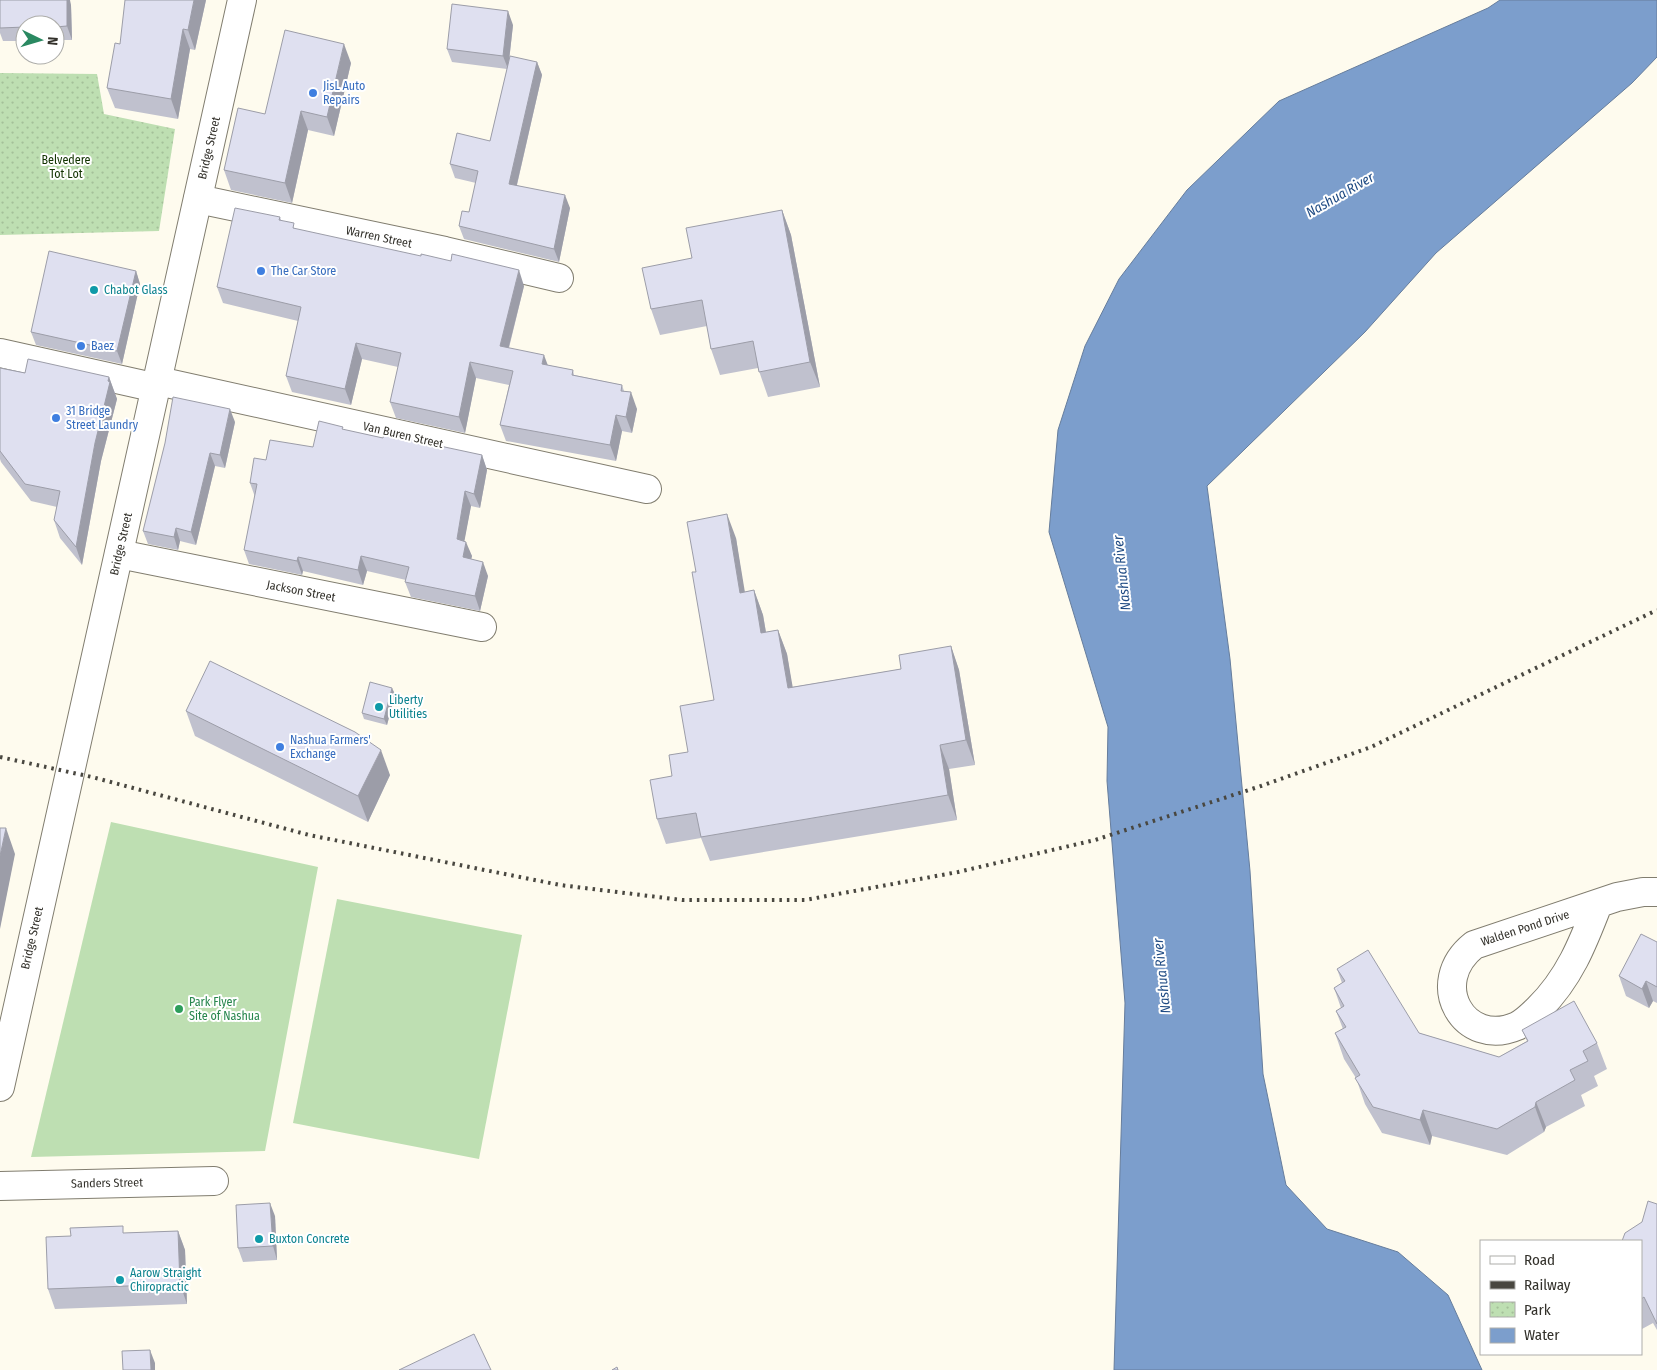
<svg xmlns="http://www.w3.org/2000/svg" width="1657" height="1370" font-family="'Fira Sans Condensed',sans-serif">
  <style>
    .grass { fill: #bedfb2 }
    .park { fill: url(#park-dots) }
    .water { fill: #7c9ecc; stroke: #667d9c }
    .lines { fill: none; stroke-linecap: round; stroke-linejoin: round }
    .minor-casing { stroke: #817d6f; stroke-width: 30 }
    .minor { stroke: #fff; stroke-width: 28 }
    .rail { stroke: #494740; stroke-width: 4; stroke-dasharray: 2.5 5; stroke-linecap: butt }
    .wall { fill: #c0c1ce }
    .shaded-wall { fill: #9c9da8 }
    .building { fill: #dfe0f0; stroke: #9c9da8 }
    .shop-dot { fill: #3f7fe0; stroke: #fff; stroke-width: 2 }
    .culture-dot { fill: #0f9aa8; stroke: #fff; stroke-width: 2 }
    .leisure-dot { fill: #2e9e5b; stroke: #fff; stroke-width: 2 }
    .labels { text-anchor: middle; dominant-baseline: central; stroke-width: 4; stroke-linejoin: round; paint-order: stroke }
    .shop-label { font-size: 12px; fill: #366cbe; stroke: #fff; text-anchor: start }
    .street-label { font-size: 12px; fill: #33312b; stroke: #fff }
    .park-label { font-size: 12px; fill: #130; stroke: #fff }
    .culture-label { font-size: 12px; fill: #0d838f; stroke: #fff; text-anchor: start }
    .leisure-label { font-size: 12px; fill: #27864d; stroke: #fff; text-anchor: start }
    .water-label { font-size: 14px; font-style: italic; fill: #1e4a83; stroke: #fff }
  </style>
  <defs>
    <pattern id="park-dots" width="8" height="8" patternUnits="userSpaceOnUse" patternTransform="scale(1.25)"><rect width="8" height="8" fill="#bedfb2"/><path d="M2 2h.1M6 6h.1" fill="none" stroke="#a4c099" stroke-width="1.8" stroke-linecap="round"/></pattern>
  </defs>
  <rect width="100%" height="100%" fill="#fefbee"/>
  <g class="grass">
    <polygon points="111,822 318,867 265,1151 31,1157"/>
    <polygon points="337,899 522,935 479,1159 293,1123"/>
  </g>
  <polygon class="park" points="0,73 97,74 104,114 175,129 159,231 0,235"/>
  <polygon class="water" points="1500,0 1657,0 1657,57 1632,83 1436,253 1365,332 1207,486 1230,659 1250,871 1263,1074 1286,1185 1327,1229 1398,1252 1448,1295 1482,1370 1114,1370 1125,1003 1107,781 1108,727 1049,532 1058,430 1085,346 1119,279 1187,190 1279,101 1488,8"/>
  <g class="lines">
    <g class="minor-casing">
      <g id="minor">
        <polyline points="198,199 445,251 559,278"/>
        <polyline points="0,353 157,388"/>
        <polyline points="158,381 647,489"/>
        <polyline points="119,554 482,627"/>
        <path d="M1598 904C1583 943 1569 979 1538 1009 1532 1015 1525 1022 1517 1026 1464 1049 1426 983 1474 945L1617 897 1643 892H1657"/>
        <polyline points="0,1087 242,0"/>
        <polyline points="0,1186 214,1181"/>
      </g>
    </g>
    <use href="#minor" class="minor"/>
    <polyline class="rail" points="0,757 92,777 309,835 560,885 682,900 805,900 958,872 1095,840 1261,786 1371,747 1657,610"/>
  </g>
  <g class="wall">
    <polygon points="0,0 71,5 72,40 55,40 55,25 25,25 25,41 3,41 0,33"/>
    <polygon points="206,0 195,50 190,49 178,119 115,108 107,88 120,44"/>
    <polygon points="513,25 509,62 537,62 542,75 517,185 570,208 559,262 464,239 459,226 469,212 476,183 455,178 450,164 490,141 507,69 452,62 447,49"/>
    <polygon points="351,63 334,136 308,130 292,203 231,190 224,170 265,114"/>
    <polygon points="782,210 791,235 820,387 768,397 758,368 720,375 711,349 707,326 660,335 651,309 692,258"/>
    <polygon points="280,217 281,220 296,229 524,286 509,348 547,365 573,370 574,375 622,385 624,391 637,409 632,433 622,431 616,461 506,441 500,425 509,385 476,378 465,433 396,418 390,402 398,367 362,359 351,405 292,392 286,376 298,321 223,303 217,287"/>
    <polygon points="136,271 140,284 122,364 36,345 31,332"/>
    <polygon points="0,368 25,373 109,377 117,399 101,461 82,565 60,538 54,520 57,507 31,501 1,462 0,459"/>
    <polygon points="235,422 225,468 215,466 196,545 180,541 178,550 148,544 143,531"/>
    <polygon points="344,430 383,438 482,455 487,470 480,508 471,506 464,541 472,556 471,559 488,576 480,611 411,597 405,582 406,580 367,571 363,585 303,571 302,575 249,564 244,550 255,497 250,483 266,460 313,447"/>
    <polygon points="736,538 744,592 754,590 763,615 766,632 778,630 787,654 792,687 901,669 951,646 959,670 975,765 949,769 957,820 710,861 701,838 666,844 657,819 672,776 688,752 714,700 696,572"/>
    <polygon points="395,694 387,725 364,719 362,713"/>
    <polygon points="186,711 390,775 368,822 195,736"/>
    <polygon points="1657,942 1657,1003 1653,1001 1649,1008 1626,996 1619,976"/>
    <polygon points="1337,969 1419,1033 1499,1057 1527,1041 1522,1030 1597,1043 1607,1069 1594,1076 1598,1086 1581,1095 1585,1106 1546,1127 1544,1132 1507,1155 1432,1136 1430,1145 1382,1133 1365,1104 1356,1078 1344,1059 1335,1033 1343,1029 1336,1011 1341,1008 1334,988 1342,983"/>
    <polygon points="1657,1204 1657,1330 1653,1323 1642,1329 1641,1326 1641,1241 1642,1222"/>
    <polygon points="275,1216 277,1260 243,1262 238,1248"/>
    <polygon points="178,1231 185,1250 187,1304 55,1309 48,1289 71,1236 125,1233"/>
  </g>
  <g class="shaded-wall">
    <polygon points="67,0 70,0 71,5 72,40 67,26"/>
    <polygon points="194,0 206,0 195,50 188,30"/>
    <polygon points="508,11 513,25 508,69 503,56"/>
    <polygon points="183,29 190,49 178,119 171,99"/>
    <polygon points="344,44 351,63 334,136 327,117"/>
    <polygon points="537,62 542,75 514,197 509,184"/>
    <polygon points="301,111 308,130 292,203 285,183"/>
    <polygon points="565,195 570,208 559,262 554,249"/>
    <polygon points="782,210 791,235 820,387 810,362"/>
    <polygon points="519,270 524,286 505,362 500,346"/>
    <polygon points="136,271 140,284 122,364 117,351"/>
    <polygon points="356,343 362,359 351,405 345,389"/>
    <polygon points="544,355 550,371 542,364"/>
    <polygon points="470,362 476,378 465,433 459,417"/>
    <polygon points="109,377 117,399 101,461 82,565 76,547 95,443"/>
    <polygon points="631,392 637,409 632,433 626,417"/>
    <polygon points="230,409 235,422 225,468 220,455"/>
    <polygon points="616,415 622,431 616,461 610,445"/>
    <polygon points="210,453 215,466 196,545 191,532"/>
    <polygon points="482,455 487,470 480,508 474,494"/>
    <polygon points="465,491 471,506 462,554 457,539"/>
    <polygon points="727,514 736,538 749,617 740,593"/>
    <polygon points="176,528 180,541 178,550 174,537"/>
    <polygon points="466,542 472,556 468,572 463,557"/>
    <polygon points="361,556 367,571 363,585 358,570"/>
    <polygon points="298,557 303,571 302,575 297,561"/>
    <polygon points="483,562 488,576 480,611 475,596"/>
    <polygon points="754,590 763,615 770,657 761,633"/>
    <polygon points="778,630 787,654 797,712 788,688"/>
    <polygon points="951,646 959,670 975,765 966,740"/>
    <polygon points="392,688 395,694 387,725 384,719"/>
    <polygon points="940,745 949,769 957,820 948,795"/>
    <polygon points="381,750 390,775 368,822 358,796"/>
    <polygon points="6,828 15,854 0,929 0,856"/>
    <polygon points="1646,981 1653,1001 1649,1008 1642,989"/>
    <polygon points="1536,1102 1546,1127 1544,1132 1535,1107"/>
    <polygon points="1423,1110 1432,1136 1430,1145 1420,1120"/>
    <polygon points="270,1203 275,1216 277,1260 273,1246"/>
    <polygon points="178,1231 185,1250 187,1304 180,1284"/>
    <polygon points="150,1350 155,1363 155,1370 151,1370"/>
  </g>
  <g class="building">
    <polygon points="0,0 67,0 67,26 55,27 55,25 25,25 25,27 0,28"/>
    <polygon points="125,0 194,0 188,30 183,29 171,99 107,88 115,43 120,44"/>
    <polygon points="452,4 508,11 503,56 447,49"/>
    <polygon points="285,30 344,44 327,117 301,111 285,183 224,170 238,108 265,114"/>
    <polygon points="510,56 537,62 509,184 565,195 554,249 459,226 462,211 469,212 478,171 450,164 457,133 490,141"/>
    <polygon points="235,208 280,217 279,220 294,223 293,228 421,256 421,254 451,261 452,254 519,270 500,346 544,355 542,364 573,370 572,375 622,385 621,391 631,392 626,417 616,415 610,445 500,425 513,371 470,362 459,417 390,402 401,353 356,343 345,389 286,376 301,307 217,287"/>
    <polygon points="782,210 810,362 759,372 753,341 711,349 702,300 651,309 642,268 692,258 686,228"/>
    <polygon points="49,251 136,271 117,351 31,332"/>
    <polygon points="28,359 109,377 108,381 110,382 95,443 76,547 54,520 60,491 25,484 0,451 0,368 25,373"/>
    <polygon points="173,397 230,409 220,455 210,453 191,532 176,528 174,537 143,531 165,443"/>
    <polygon points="319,421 343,427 342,429 383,438 384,434 482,455 474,494 465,491 457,539 466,542 463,557 483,562 475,596 405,582 409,567 361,556 358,570 298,557 297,561 244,550 257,484 250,483 254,458 266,460 270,440 313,447"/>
    <polygon points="727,514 740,593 754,590 761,633 778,630 788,688 901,669 899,655 951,646 966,740 940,745 948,795 701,837 696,813 657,819 650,780 672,776 669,755 688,752 680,706 714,700 692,572 696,572 687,522"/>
    <polygon points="210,661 355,732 381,750 358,796 186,711"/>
    <polygon points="370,682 392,688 384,719 362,713"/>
    <polygon points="0,828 6,828 0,856"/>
    <polygon points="1641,934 1657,942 1657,987 1646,981 1642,989 1619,976"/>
    <polygon points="1368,950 1419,1033 1499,1057 1528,1041 1522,1030 1574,1001 1597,1043 1583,1051 1588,1061 1570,1070 1575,1080 1536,1102 1535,1107 1497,1129 1423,1110 1420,1120 1373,1107 1355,1078 1360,1075 1335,1033 1346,1027 1336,1011 1344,1006 1334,988 1345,981 1337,969"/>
    <polygon points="1648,1201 1657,1204 1657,1324 1644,1297 1641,1299 1641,1241 1622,1241 1625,1233 1642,1222"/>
    <polygon points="270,1203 273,1246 238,1248 236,1205"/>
    <polygon points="123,1226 123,1233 178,1231 180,1284 48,1289 46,1237 71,1236 70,1228"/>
    <polygon points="474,1334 491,1370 399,1370"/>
    <polygon points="150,1350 151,1370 123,1370 122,1351"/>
    <polygon points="617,1367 618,1370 612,1370"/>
  </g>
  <g class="shop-dot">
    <circle cx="313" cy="93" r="5"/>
    <circle cx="261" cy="271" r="5"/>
    <circle cx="81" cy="346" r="5"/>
    <circle cx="56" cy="418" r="5"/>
    <circle cx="280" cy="747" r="5"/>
  </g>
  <g class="culture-dot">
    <circle cx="94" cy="290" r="5"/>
    <circle cx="379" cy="707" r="5"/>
    <circle cx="259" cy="1239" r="5"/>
    <circle cx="120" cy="1280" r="5"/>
  </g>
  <circle class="leisure-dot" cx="179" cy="1009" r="5"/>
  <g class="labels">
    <g class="shop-label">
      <text x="323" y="86">JisL Auto<tspan x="323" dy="14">Repairs</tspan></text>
      <text x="271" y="271">The Car Store</text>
      <text x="91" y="346">Baez</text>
      <text x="66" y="411">31 Bridge<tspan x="66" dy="14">Street Laundry</tspan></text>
      <text x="290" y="740">Nashua Farmers'<tspan x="290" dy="14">Exchange</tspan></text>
    </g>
    <g class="street-label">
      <text transform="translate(209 148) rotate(-77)">Bridge Street</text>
      <text transform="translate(379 237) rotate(12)">Warren Street</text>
      <text transform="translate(403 435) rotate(13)">Van Buren Street</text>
      <text transform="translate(121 544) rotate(-77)">Bridge Street</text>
      <text transform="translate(301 591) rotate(11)">Jackson Street</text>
      <text transform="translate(1525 928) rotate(-18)">Walden Pond Drive</text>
      <text transform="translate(32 938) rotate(-77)">Bridge Street</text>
      <text transform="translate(107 1183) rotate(-1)">Sanders Street</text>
    </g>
    <g class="park-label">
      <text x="66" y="160">Belvedere<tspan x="66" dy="14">Tot Lot</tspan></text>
    </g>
    <g class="culture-label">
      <text x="104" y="290">Chabot Glass</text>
      <text x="389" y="700">Liberty<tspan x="389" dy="14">Utilities</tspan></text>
      <text x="269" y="1239">Buxton Concrete</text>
      <text x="130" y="1273">Aarow Straight<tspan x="130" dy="14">Chiropractic</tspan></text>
    </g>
    <g class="leisure-label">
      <text x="189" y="1002">Park Flyer<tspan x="189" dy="14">Site of Nashua</tspan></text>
    </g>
    <g class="water-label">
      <text transform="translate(1340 195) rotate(-30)">Nashua River</text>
      <text transform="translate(1122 573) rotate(-96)">Nashua River</text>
      <text transform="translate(1162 976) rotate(-96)">Nashua River</text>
    </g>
  </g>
  <rect x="1480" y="1240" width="162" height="115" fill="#ffffff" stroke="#adadaa"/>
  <rect x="1490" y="1256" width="25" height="8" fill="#ffffff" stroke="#adadaa"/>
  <text x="1524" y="1265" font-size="15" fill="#33312b">Road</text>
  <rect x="1490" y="1281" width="25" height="8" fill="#494740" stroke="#adadaa"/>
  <text x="1524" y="1290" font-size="15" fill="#33312b">Railway</text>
  <rect x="1490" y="1302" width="25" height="15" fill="url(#park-dots)" stroke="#adadaa"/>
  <text x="1524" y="1315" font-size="15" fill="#33312b">Park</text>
  <rect x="1490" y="1328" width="25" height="15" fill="#7c9ecc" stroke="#adadaa"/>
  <text x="1524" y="1340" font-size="15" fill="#33312b">Water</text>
  <g transform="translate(40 40) rotate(95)"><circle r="24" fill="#ffffff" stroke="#adadaa"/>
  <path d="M0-4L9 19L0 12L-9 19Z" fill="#2a8961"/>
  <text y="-8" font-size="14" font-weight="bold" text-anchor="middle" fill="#33312b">N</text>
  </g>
</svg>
